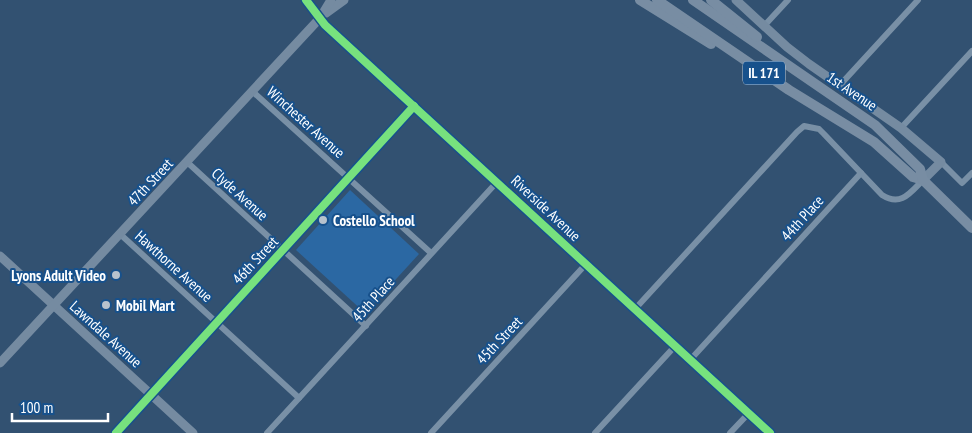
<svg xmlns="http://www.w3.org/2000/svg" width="972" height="433" font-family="'PT Sans Narrow',sans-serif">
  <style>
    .green { fill: #2b68a3 }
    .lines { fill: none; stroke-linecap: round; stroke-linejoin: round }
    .street { stroke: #7990a6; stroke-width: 6 }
    .secondary { stroke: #758ba1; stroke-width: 9 }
    .primary { stroke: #788da3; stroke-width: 10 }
    .cycleway-casing { stroke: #17518c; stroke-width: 11 }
    .cycleway { stroke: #77e17e; stroke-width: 8 }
    .poi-dot { fill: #b7c2cd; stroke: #17518c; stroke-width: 2 }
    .labels { text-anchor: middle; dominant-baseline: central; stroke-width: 4; stroke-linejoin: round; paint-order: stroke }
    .shield { fill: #17518c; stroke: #b9cbdc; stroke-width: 1 }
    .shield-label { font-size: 14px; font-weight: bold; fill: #fff }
    .street-label { font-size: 15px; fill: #fff; stroke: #17518c }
    .poi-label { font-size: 15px; font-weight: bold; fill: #fff; stroke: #17518c; text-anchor: start }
  </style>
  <rect width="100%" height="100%" fill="#325171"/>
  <polygon class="green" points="350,190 419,254 365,313 296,250"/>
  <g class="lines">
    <g class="street">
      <polyline points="306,0 325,25 770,433"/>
      <polyline points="764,26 788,0"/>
      <polyline points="840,85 918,0"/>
      <polyline points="252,91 431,253"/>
      <polyline points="901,128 972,51"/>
      <polyline points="187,162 366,326"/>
      <polyline points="941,162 962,183 972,173"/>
      <polyline points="120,234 299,398"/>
      <path d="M635 309 797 132 804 126 819 129 824 134 882 195C901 207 910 193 923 180"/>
      <polyline points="691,359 861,173"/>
      <polyline points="116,433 414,106"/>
      <polyline points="267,433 497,182"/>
      <polyline points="431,433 586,264"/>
      <polyline points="595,433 676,345"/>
      <polyline points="730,433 749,413"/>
    </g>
    <g class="secondary">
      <polyline points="736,0 787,47 809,64 901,128 941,162 923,180"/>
      <polyline points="326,13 344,0"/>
      <polyline points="0,256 193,433"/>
      <polyline points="0,363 320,18 331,0"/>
    </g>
    <g class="primary">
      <polyline points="640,0 711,44"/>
      <polyline points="657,0 789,90 874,142 913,177 923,180"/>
      <polyline points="693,0 875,125 920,169 923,180 972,228"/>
      <polyline points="711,0 757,37"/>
    </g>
    <g class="cycleway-casing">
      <g id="cycleway">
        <polyline points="306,0 325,25 770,433"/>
        <polyline points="116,433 414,106"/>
      </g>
    </g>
    <use href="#cycleway" class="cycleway"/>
  </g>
  <g class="poi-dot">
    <circle cx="323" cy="220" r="5"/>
    <circle cx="116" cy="275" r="5"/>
    <circle cx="106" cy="305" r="5"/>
  </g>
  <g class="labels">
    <rect class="shield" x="743" y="61.5" width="42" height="23" rx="4"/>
    <g class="shield-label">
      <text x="764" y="73">IL 171</text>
    </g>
    <g class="street-label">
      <text transform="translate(852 91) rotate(34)">1st Avenue</text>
      <text transform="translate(306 122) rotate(42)">Winchester Avenue</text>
      <text transform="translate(150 182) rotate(-47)">47th Street</text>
      <text transform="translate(240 194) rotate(42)">Clyde Avenue</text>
      <text transform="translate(546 208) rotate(43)">Riverside Avenue</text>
      <text transform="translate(802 218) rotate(-48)">44th Place</text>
      <text transform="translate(255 260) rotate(-47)">46th Street</text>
      <text transform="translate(174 266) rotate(42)">Hawthorne Avenue</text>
      <text transform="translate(373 299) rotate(-48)">45th Place</text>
      <text transform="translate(106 334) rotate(42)">Lawndale Avenue</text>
      <text transform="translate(499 340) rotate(-47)">45th Street</text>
    </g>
    <g class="poi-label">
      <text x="333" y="220">Costello School</text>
      <text x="106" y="275" text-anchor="end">Lyons Adult Video</text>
      <text x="116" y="305">Mobil Mart</text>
    </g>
  </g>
  <path d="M12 413v8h96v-8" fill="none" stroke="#ffffff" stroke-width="2.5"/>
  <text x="20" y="413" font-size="15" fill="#ffffff" stroke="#17518c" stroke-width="4" paint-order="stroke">100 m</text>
</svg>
